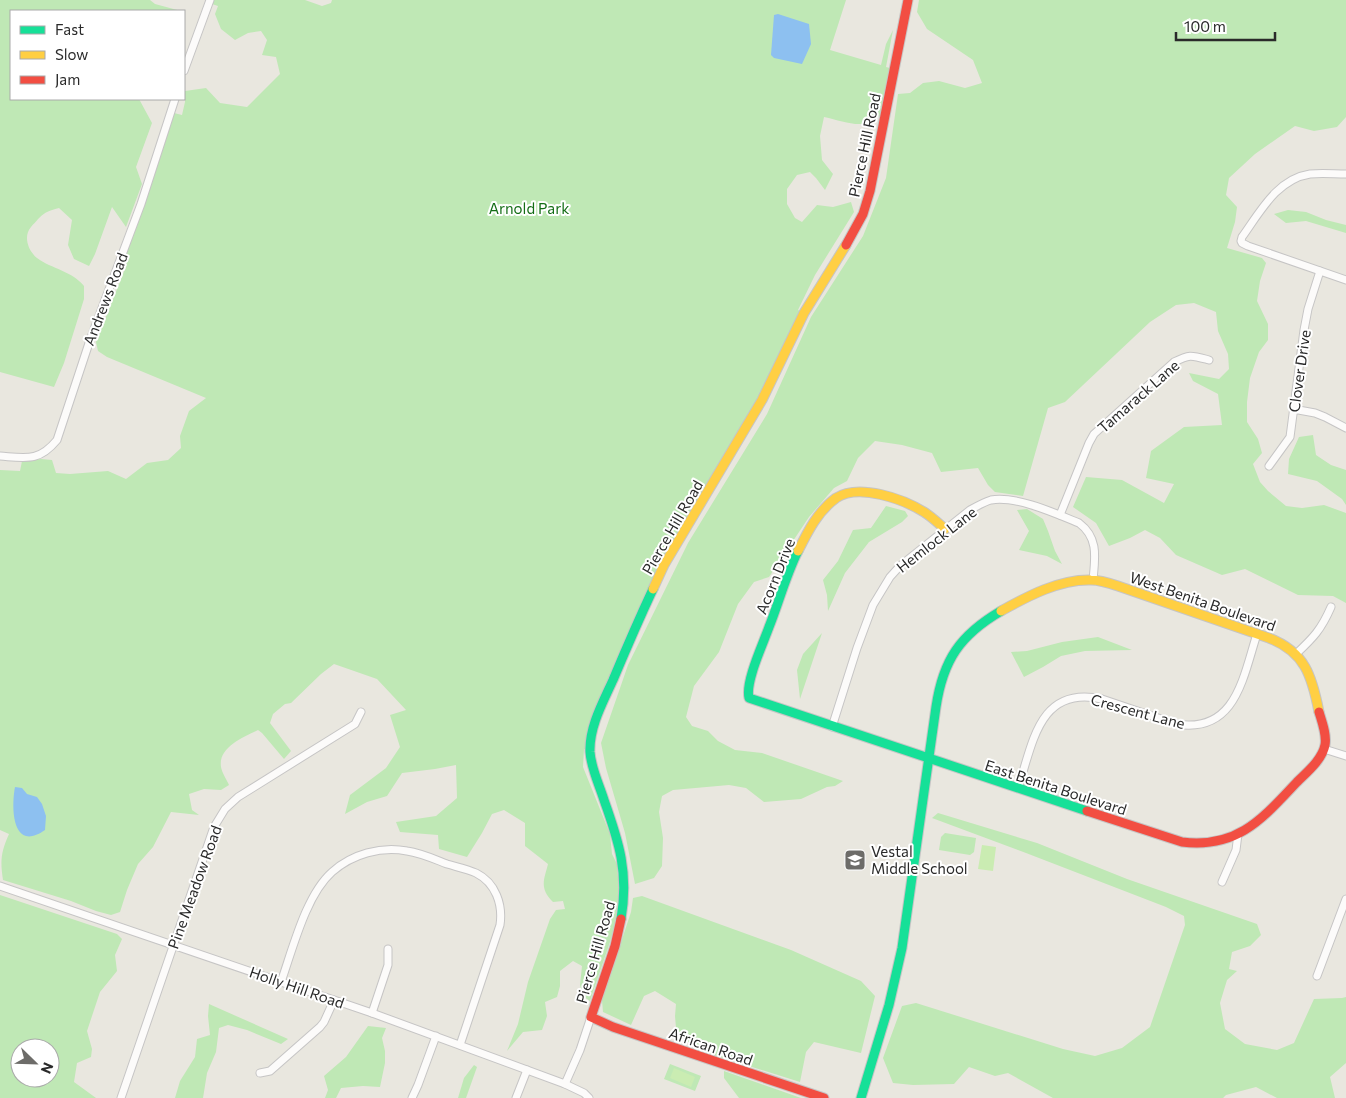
<svg xmlns="http://www.w3.org/2000/svg" width="1346" height="1098" font-family="Commissioner,sans-serif">
  <style>
    .green { fill: #bfe8b5; fill-rule: evenodd }
    .pitch { fill: #caecb2 }
    .water { fill: #8dc0f0 }
    .lines { fill: none; stroke-linecap: round; stroke-linejoin: round }
    .street-casing { stroke: #c6c5c5; stroke-width: 9 }
    .fast-casing { stroke: #c6c5c5; stroke-width: 11 }
    .slow-casing { stroke: #c6c5c5; stroke-width: 11 }
    .jam-casing { stroke: #c6c5c5; stroke-width: 11 }
    .street { stroke: #fcfbfa; stroke-width: 7 }
    .fast { stroke: #16e098; stroke-width: 9 }
    .slow { stroke: #ffcf43; stroke-width: 9 }
    .jam { stroke: #f24e42; stroke-width: 9 }
    .labels { text-anchor: middle; dominant-baseline: central; stroke-width: 4; stroke-linejoin: round; paint-order: stroke }
    .street-label { font-size: 15px; fill: #2a2a2a; stroke: #fff }
    .park-label { font-size: 15px; fill: #146d16; stroke: #fff }
    .poi-label { font-size: 15px; fill: #2a2a2a; stroke: #fff; text-anchor: start }
  </style>
  <rect width="100%" height="100%" fill="#e9e7df"/>
  <g class="green">
    <path d="M0 0H150L155 4 181 11H11V99H139L152 123 136 167 142 184 126 227 112 207 95 254 89 266 74 259 68 245 72 220 59 208C43 212 42 215 31 227 23 236 28 251 37 258 52 269 72 271 84 286V299L64 363 54 387 0 372Z"/>
    <path d="M210 0H305L322 6 331 3 332 0H846L830 50 881 65 886 44 893 30 886 67 894 69 884 118 877 116V120C859 129 843 121 824 117L820 136 822 160 833 174 825 190 816 178 810 172 797 175 787 189V204L795 218 802 222 817 205 833 207 851 202 854 212 815 275 798 310 804 313 762 400 676 544 600 710 590 750 584 749 583 767 610 834 612 854 617 864 619 891 615 924 610 942 590 1001 583 996 580 985 582 966 573 961 560 971V986L557 997 545 1002 547 1016 542 1030 523 1032 507 1051 518 1024 528 982 550 919 556 910 565 909 563 901 553 902C539 888 544 880 548 864L525 846V823L504 810 492 814 482 833 467 857 439 849 438 835 400 832 396 822 436 816 457 798 456 765 435 769 402 773 387 796 367 802 345 814 350 795 386 768 400 747 390 715 406 710 377 679 334 664 321 674 291 703 285 704 273 714 270 723 291 751 284 759 262 733 258 730C244 737 218 747 221 767 222 773 227 780 229 785L221 790 204 789 189 794 192 810 199 815 171 812 153 847 138 864 127 890 120 912 111 915 96 911 71 901 3 880C0 860 1 852 9 834L0 830V470L20 471 22 461 41 459 52 460 56 473 70 474 108 471 126 479 147 463 168 460 181 448 180 436 189 411 206 398 107 357 98 351 96 342 127 264 120 261 170 112 182 115 185 102V91L206 88 220 103 247 107 280 74 276 57 262 55 267 40 261 31 248 33 235 40 221 29 215 14 218 6 209 3Z"/>
    <polygon points="919,0 1346,0 1346,117 1337,127 1314,131 1295,126 1255,154 1229,178 1226,195 1237,207 1235,222 1227,248 1262,258 1266,263 1260,281 1257,301 1268,324 1268,340 1259,352 1250,378 1247,402 1247,422 1258,439 1262,453 1253,464 1260,482 1268,491 1286,506 1302,508 1324,505 1346,513 1346,603 1333,596 1298,595 1245,569 1222,575 1176,555 1160,538 1145,530 1130,538 1109,546 1096,523 1073,507 1086,477 1122,480 1164,503 1174,484 1146,478 1151,451 1184,427 1222,425 1218,394 1193,381 1189,373 1219,379 1229,369 1228,354 1218,331 1216,312 1194,303 1176,305 1150,322 1065,402 1048,408 1023,496 995,492 988,485 978,468 941,472 932,453 902,445 875,441 858,458 847,481 834,488 809,517 769,577 754,582 738,604 719,652 694,686 686,717 692,726 708,731 718,741 735,750 762,753 843,781 835,786 827,787 801,799 764,802 746,788 729,785 673,790 662,796 659,812 663,838 662,866 654,878 635,884 625,833 606,768 601,743 628,665 688,543 767,414 811,317 863,236 886,178 898,94 910,93 923,83 939,81 965,88 982,83 973,60 927,29 917,12"/>
    <polygon points="1288,210 1306,212 1326,220 1346,225 1346,233 1306,221 1286,223 1274,214"/>
    <polygon points="1313,435 1316,455 1331,465 1346,470 1346,505 1342,499 1317,481 1288,474 1289,459 1299,437"/>
    <polygon points="886,506 905,511 908,516 902,522 869,542 845,573 828,611 827,595 823,580 838,561 853,530 871,528"/>
    <polygon points="1027,509 1043,519 1048,531 1055,551 1062,564 1047,556 1019,550 1029,531 1017,510"/>
    <polygon points="822,633 800,699 797,670 803,654"/>
    <polygon points="1098,637 1132,650 1085,651 1061,656 1043,667 1024,677 1011,652 1027,651 1062,642"/>
    <polygon points="938,813 1037,843 1127,879 1257,924 1261,935 1250,946 1232,952 1229,969 1237,971 1227,980 1220,1003 1225,1029 1245,1044 1277,1050 1294,1043 1314,999 1342,998 1346,997 1346,1063 1330,1077 1335,1098 1277,1098 1256,1087 1226,1095 1223,1098 1053,1098 1008,1073 995,1076 969,1067 954,1084 913,1085 893,1083 883,1058 902,1006 916,1003 1063,1049 1095,1056 1122,1048 1150,1027 1185,925 1184,916 1166,907 1026,853 932,818"/>
    <polygon points="945,833 976,838 974,852 970,855 939,850 941,837"/>
    <path d="M0 895 117 934 122 939 115 955 117 971 100 992 87 1031 92 1049 91 1057 77 1063 74 1082 96 1098H0ZM20 1048H50V1078H20Z"/>
    <polygon points="642,896 791,950 861,981 875,996 861,1053 814,1042 806,1052 800,1082 701,1051 679,1035 676,1028 675,1016 676,1004 655,991 644,996 631,1025 603,1012 602,1000 631,912 633,898"/>
    <polygon points="209,1004 288,1039 281,1044 247,1030 228,1025 219,1028 216,1052 207,1073 203,1098 175,1098 180,1081 195,1057 197,1039 210,1035 208,1016"/>
    <polygon points="368,1026 386,1028 382,1038 385,1051 385,1063 380,1087 363,1086 341,1088 336,1098 325,1098 328,1090 324,1076 346,1057"/>
    <polygon points="670,1064 701,1076 695,1091 664,1079"/>
    <polygon points="474,1065 477,1067 466,1098 458,1098 464,1078"/>
    <polygon points="724,1071 801,1098 739,1098 724,1078"/>
  </g>
  <g class="pitch">
    <polygon points="982,845 996,847 993,871 978,869"/>
    <polygon points="674,1068 695,1077 691,1087 670,1078"/>
  </g>
  <g class="water">
    <polygon points="778,14 809,24 811,44 802,64 774,58 771,55 774,15"/>
    <path d="M15 787 22 788 27 794 37 797 42 804 46 816 45 830C12 853 11 808 15 787Z"/>
  </g>
  <g class="lines">
    <g class="street-casing">
      <g id="street">
        <polyline points="184,71 210,0"/>
        <path d="M1346 174C1334 174 1322 173 1310 174 1277 179 1260 212 1242 237L1241 241 1242 243 1248 246 1346 280"/>
        <polyline points="1293,409 1315,413 1325,417 1346,428"/>
        <path d="M0 456C26 458 39 462 57 440L90 340 141 204 175 99"/>
        <polyline points="1269,466 1290,437 1304,330 1308,309 1320,271"/>
        <path d="M1060 515 1089 443 1094 434 1174 362C1190 354 1191 355 1209 360"/>
        <path d="M1296 654C1313 638 1321 630 1331 607"/>
        <path d="M832 727 857 648 873 605 890 577 900 566 970 510C977 506 984 502 991 500 1015 495 1057 514 1079 523 1099 538 1095 558 1093 580"/>
        <polyline points="1324,749 1346,756"/>
        <path d="M1018 788C1033 743 1039 685 1102 699L1176 724C1236 734 1243 677 1257 634"/>
        <polyline points="1222,882 1236,850 1238,834"/>
        <polyline points="0,886 372,1013 565,1084 584,1093 589,1098"/>
        <polyline points="1317,976 1346,899"/>
        <path d="M281 982C293 948 306 895 332 872 352 854 381 846 407 851 421 853 434 859 447 864 457 867 467 869 476 873 496 883 503 905 500 925L460 1045"/>
        <polyline points="372,1013 388,965 388,949"/>
        <polyline points="260,1073 270,1071 320,1027 324,1022 334,1000"/>
        <polyline points="565,1084 580,1050 591,1017"/>
        <polyline points="121,1098 214,827 225,809 238,797 355,724 361,712"/>
        <polyline points="412,1098 418,1085 436,1036"/>
        <polyline points="516,1098 527,1070"/>
      </g>
    </g>
    <g class="fast-casing">
      <g id="fast">
        <path d="M798 551C786 575 779 602 769 627 763 644 745 682 749 698L1087 811"/>
        <path d="M621 919C629 873 619 842 604 800 599 784 591 768 590 752 589 727 603 702 613 680 626 649 639 619 653 589"/>
        <path d="M861 1098 889 1005 902 948 936 707C943 660 960 635 1001 611"/>
      </g>
    </g>
    <g class="slow-casing">
      <g id="slow">
        <path d="M798 551C808 531 818 511 836 498 859 483 903 499 924 512 932 517 938 523 945 529"/>
        <polyline points="653,589 664,565 762,400 804,313 846,245"/>
        <path d="M1001 611C1028 596 1060 579 1091 580 1100 580 1109 583 1118 586L1269 638C1305 652 1312 676 1319 712"/>
      </g>
    </g>
    <g class="jam-casing">
      <g id="jam">
        <polyline points="846,245 863,214 870,191 908,0"/>
        <path d="M1087 811 1182 842C1238 849 1263 818 1297 782 1307 772 1322 760 1325 745 1327 735 1322 722 1319 712"/>
        <polyline points="621,919 615,946 591,1017 613,1027 824,1098"/>
      </g>
    </g>
    <use href="#street" class="street"/>
    <use href="#fast" class="fast"/>
    <use href="#slow" class="slow"/>
    <use href="#jam" class="jam"/>
  </g>
  <defs>
    <g id="school-square" transform="scale(1.125)"><rect x="-9" y="-9" width="18" height="18" rx="4" fill="#6d6c69" stroke="#fff"/><path d="M0-5L7-2L0 1L-7-2ZM-4 1L0 2.5L4 1V4Q0 6-4 4Z" fill="#fff"/></g>
  </defs>
  <g fill-rule="evenodd">
    <use href="#school-square" x="855" y="860"/>
  </g>
  <g class="labels">
    <g class="street-label">
      <text transform="translate(864 145) rotate(-78)">Pierce Hill Road</text>
      <text transform="translate(105 299) rotate(-69)">Andrews Road</text>
      <text transform="translate(1299 371) rotate(-82)">Clover Drive</text>
      <text transform="translate(1138 396) rotate(-41)">Tamarack Lane</text>
      <text transform="translate(672 527) rotate(-60)">Pierce Hill Road</text>
      <text transform="translate(936 539) rotate(-38)">Hemlock Lane</text>
      <text transform="translate(775 576) rotate(-68)">Acorn Drive</text>
      <text transform="translate(1203 601) rotate(19)">West Benita Boulevard</text>
      <text transform="translate(1138 711) rotate(15)">Crescent Lane</text>
      <text transform="translate(1056 787) rotate(18)">East Benita Boulevard</text>
      <text transform="translate(194 887) rotate(-70)">Pine Meadow Road</text>
      <text transform="translate(595 952) rotate(-74)">Pierce Hill Road</text>
      <text transform="translate(297 987) rotate(19)">Holly Hill Road</text>
      <text transform="translate(711 1046) rotate(19)">African Road</text>
    </g>
    <g class="park-label">
      <text x="529" y="208">Arnold Park</text>
    </g>
    <g class="poi-label">
      <text x="871" y="851">Vestal<tspan x="871" dy="17">Middle School</tspan></text>
    </g>
  </g>
  <rect x="10" y="10" width="175" height="90" fill="#ffffff" stroke="#aaaaaa"/>
  <rect x="20" y="26" width="25" height="8" fill="#16e098" stroke="#aaaaaa"/>
  <text x="55" y="35" font-size="15" fill="#2a2a2a">Fast</text>
  <rect x="20" y="51" width="25" height="8" fill="#ffcf43" stroke="#aaaaaa"/>
  <text x="55" y="60" font-size="15" fill="#2a2a2a">Slow</text>
  <rect x="20" y="76" width="25" height="8" fill="#f24e42" stroke="#aaaaaa"/>
  <text x="55" y="85" font-size="15" fill="#2a2a2a">Jam</text>
  <g transform="translate(35 1063) rotate(113)"><circle r="24" fill="#ffffff" stroke="#aaaaaa"/>
  <path d="M0-4L9 19L0 12L-9 19Z" fill="#6d6c69"/>
  <text y="-8" font-size="14" font-weight="bold" text-anchor="middle" fill="#2a2a2a">N</text>
  </g>
  <path d="M1176 32v8h99v-8" fill="none" stroke="#2a2a2a" stroke-width="2.5"/>
  <text x="1184" y="32" font-size="15" fill="#2a2a2a" stroke="#ffffff" stroke-width="4" paint-order="stroke">100 m</text>
</svg>
